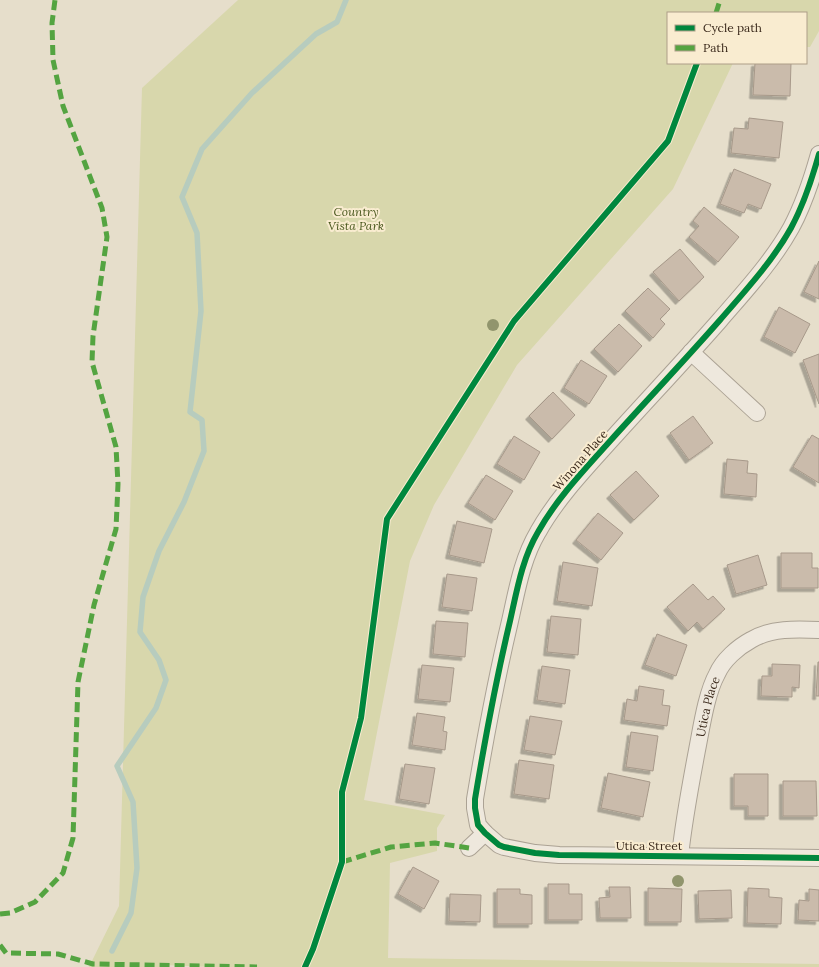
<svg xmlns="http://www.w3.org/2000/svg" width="819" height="967" font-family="Lora,serif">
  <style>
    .green { fill: #d8d7ac }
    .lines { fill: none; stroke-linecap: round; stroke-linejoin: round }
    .stream { stroke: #b7ccbe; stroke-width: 5.5 }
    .building { fill: #cabbab; stroke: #a7998a; filter: url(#shadow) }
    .minor-casing { stroke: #aba294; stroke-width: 18 }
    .path { stroke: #c7bfb4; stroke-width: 2.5; stroke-dasharray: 3 2; stroke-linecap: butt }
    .minor { stroke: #eee8dd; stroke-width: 16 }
    .quiet { stroke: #54a441; stroke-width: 5; stroke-dasharray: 10 5; stroke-linecap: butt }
    .cycleway-casing { stroke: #f9ecd0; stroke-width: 8 }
    .cycleway { stroke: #00873e; stroke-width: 6 }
    .tree { fill: #91956d }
    .labels { text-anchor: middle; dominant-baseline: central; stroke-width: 4; stroke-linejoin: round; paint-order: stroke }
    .park-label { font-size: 12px; font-style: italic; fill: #4c5a20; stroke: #f9ecd0 }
    .street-label { font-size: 12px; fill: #3b2a1c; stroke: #f9ecd0 }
  </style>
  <defs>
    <filter id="shadow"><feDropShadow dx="-3.5" dy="3.5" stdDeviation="0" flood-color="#0004"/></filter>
  </defs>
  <rect width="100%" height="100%" fill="#e6decb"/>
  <polygon class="green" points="238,0 819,0 819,31 810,47 806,47 806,13 668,13 668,63 733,63 673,189 517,365 434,505 410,561 364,800 445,815 437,828 437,851 390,863 388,958 819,964 819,967 212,967 164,965 159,967 89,967 119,906 142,88"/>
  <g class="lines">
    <polyline class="stream" points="112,951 131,913 137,868 133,802 117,766 156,708 166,680 159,660 140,632 143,597 159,551 184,502 204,451 202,420 190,412 201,311 197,233 182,197 202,149 252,93 316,34 337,22 346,0"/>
  </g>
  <g class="building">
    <polygon points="755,63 791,63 790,96 753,95"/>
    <polygon points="749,118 783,122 779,158 731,153 734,128 748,129"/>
    <polygon points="734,169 771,184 761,209 748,204 744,213 720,204"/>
    <polygon points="704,207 739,237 718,262 689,237 699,226 693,221"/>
    <polygon points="680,249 704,277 679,301 653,272"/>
    <polygon points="819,261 819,299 804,292"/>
    <polygon points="648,288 670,309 660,319 665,324 653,338 625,311"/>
    <polygon points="779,307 810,324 795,353 764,337"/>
    <polygon points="619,324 642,346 618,372 594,349"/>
    <polygon points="819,354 819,404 803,360"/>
    <polygon points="581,360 607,376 589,404 564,388"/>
    <polygon points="553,392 575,415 552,439 529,416"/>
    <polygon points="693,416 713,443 689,460 670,433"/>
    <polygon points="812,435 819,439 819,483 793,467"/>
    <polygon points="514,436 540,452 524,480 497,464"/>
    <polygon points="727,459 748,461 747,473 757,474 756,497 724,494"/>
    <polygon points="636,471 659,496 634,520 610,495"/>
    <polygon points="486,475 513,491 495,520 468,503"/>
    <polygon points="598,513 623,533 601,560 576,540"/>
    <polygon points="457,521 492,529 484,563 449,555"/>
    <polygon points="781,553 812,553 812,568 818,568 818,588 781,588"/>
    <polygon points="758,555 767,585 736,594 727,565"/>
    <polygon points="563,562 598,568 592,606 557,601"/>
    <polygon points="447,574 477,578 472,611 442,607"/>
    <polygon points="693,584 708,600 713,596 725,609 703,629 697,622 688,631 667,607"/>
    <polygon points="551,616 581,619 578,655 547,652"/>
    <polygon points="436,621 468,623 465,657 433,654"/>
    <polygon points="657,634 687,645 676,676 645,665"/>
    <polygon points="818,662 819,662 819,696 816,696"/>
    <polygon points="772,664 800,665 799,688 792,687 792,697 761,696 762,676 772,676"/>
    <polygon points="422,665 454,668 450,702 418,699"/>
    <polygon points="542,666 570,670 565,704 537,700"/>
    <polygon points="639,686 664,690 662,705 670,706 667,726 624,720 627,699 637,701"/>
    <polygon points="417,713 445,717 443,731 447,732 445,750 412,745"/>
    <polygon points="530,716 562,721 555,755 524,750"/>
    <polygon points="631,732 658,736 653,771 626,767"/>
    <polygon points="519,760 554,765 549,799 514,794"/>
    <polygon points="405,764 435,768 429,804 399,799"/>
    <polygon points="608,773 650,782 643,817 601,808"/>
    <polygon points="734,774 768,774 768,816 748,816 748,806 734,806"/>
    <polygon points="783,781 816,781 817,816 783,816"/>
    <polygon points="413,867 439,881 424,909 398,894"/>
    <polygon points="548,884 569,884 569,894 582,894 582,920 548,920"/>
    <polygon points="609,887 630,887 631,918 600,918 599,898 610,897"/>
    <polygon points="648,888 682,889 681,922 648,922"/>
    <polygon points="748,888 769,889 769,897 782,898 781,924 747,923"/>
    <polygon points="497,889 520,889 520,894 532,895 532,924 497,924"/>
    <polygon points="809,889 819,890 819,921 798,920 799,900 809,901"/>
    <polygon points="731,890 732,918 699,919 698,891"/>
    <polygon points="450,894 481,895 480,922 449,921"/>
  </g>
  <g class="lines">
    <g class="minor-casing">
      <g id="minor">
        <path d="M819 154C812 179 804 204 791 228 772 262 745 291 720 320 684 361 647 400 611 440 585 469 557 498 538 532 522 559 517 590 510 621 496 680 485 739 475 799V808L478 825 485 833 499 845 504 847 535 853 559 855 819 858"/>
        <polyline points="691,352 757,413"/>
        <polyline points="469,848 485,833"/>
        <path id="s1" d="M680 856C684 818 691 782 698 745 702 724 707 692 717 674 723 660 738 647 751 640 771 628 796 629 819 630"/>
      </g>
    </g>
    <polyline class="path" points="120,967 121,964"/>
    <use href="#minor" class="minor"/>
    <g class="quiet">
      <polyline points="716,13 720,0"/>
      <polyline points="342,862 391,847 435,843 469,848"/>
      <polyline points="0,914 10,913 35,902 63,873 73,838 78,682 94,605 116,529 118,484 116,447 92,362 93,336 107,237 102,208 63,106 53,60 52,23 55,0"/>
      <polyline points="0,945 6,953 58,954 93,964 257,967"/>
    </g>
    <g class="cycleway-casing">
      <g id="cycleway">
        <path d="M819 154C812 179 804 204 791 228 772 262 745 291 720 320 684 361 647 400 611 440 585 469 557 498 538 532 522 559 517 590 510 621 496 680 485 739 475 799V808L478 825 485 833 499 845 504 847 535 853 559 855 819 858"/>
        <polyline points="305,967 313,949 342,862 342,792 361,718 387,519 514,321 668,141 697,63"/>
      </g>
    </g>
    <use href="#cycleway" class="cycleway"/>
  </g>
  <g class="tree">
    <circle cx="493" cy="325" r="6"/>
    <circle cx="678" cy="881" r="6"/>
  </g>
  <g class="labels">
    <g class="park-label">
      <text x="356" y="211">Country<tspan x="356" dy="14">Vista Park</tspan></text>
    </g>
    <g class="street-label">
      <text transform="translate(580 460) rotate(-49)">Winona Place</text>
      <text stroke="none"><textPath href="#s1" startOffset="152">Utica Place</textPath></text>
      <text x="649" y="845">Utica Street</text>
    </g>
  </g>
  <rect x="667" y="12" width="140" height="52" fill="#f9ecd0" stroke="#ad9e88"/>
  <rect x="675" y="25" width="20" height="6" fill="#00873e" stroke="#ad9e88"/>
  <text x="703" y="32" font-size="12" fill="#3b2a1c">Cycle path</text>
  <rect x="675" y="45" width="20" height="6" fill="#54a441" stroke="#ad9e88"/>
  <text x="703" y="52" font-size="12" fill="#3b2a1c">Path</text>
</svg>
